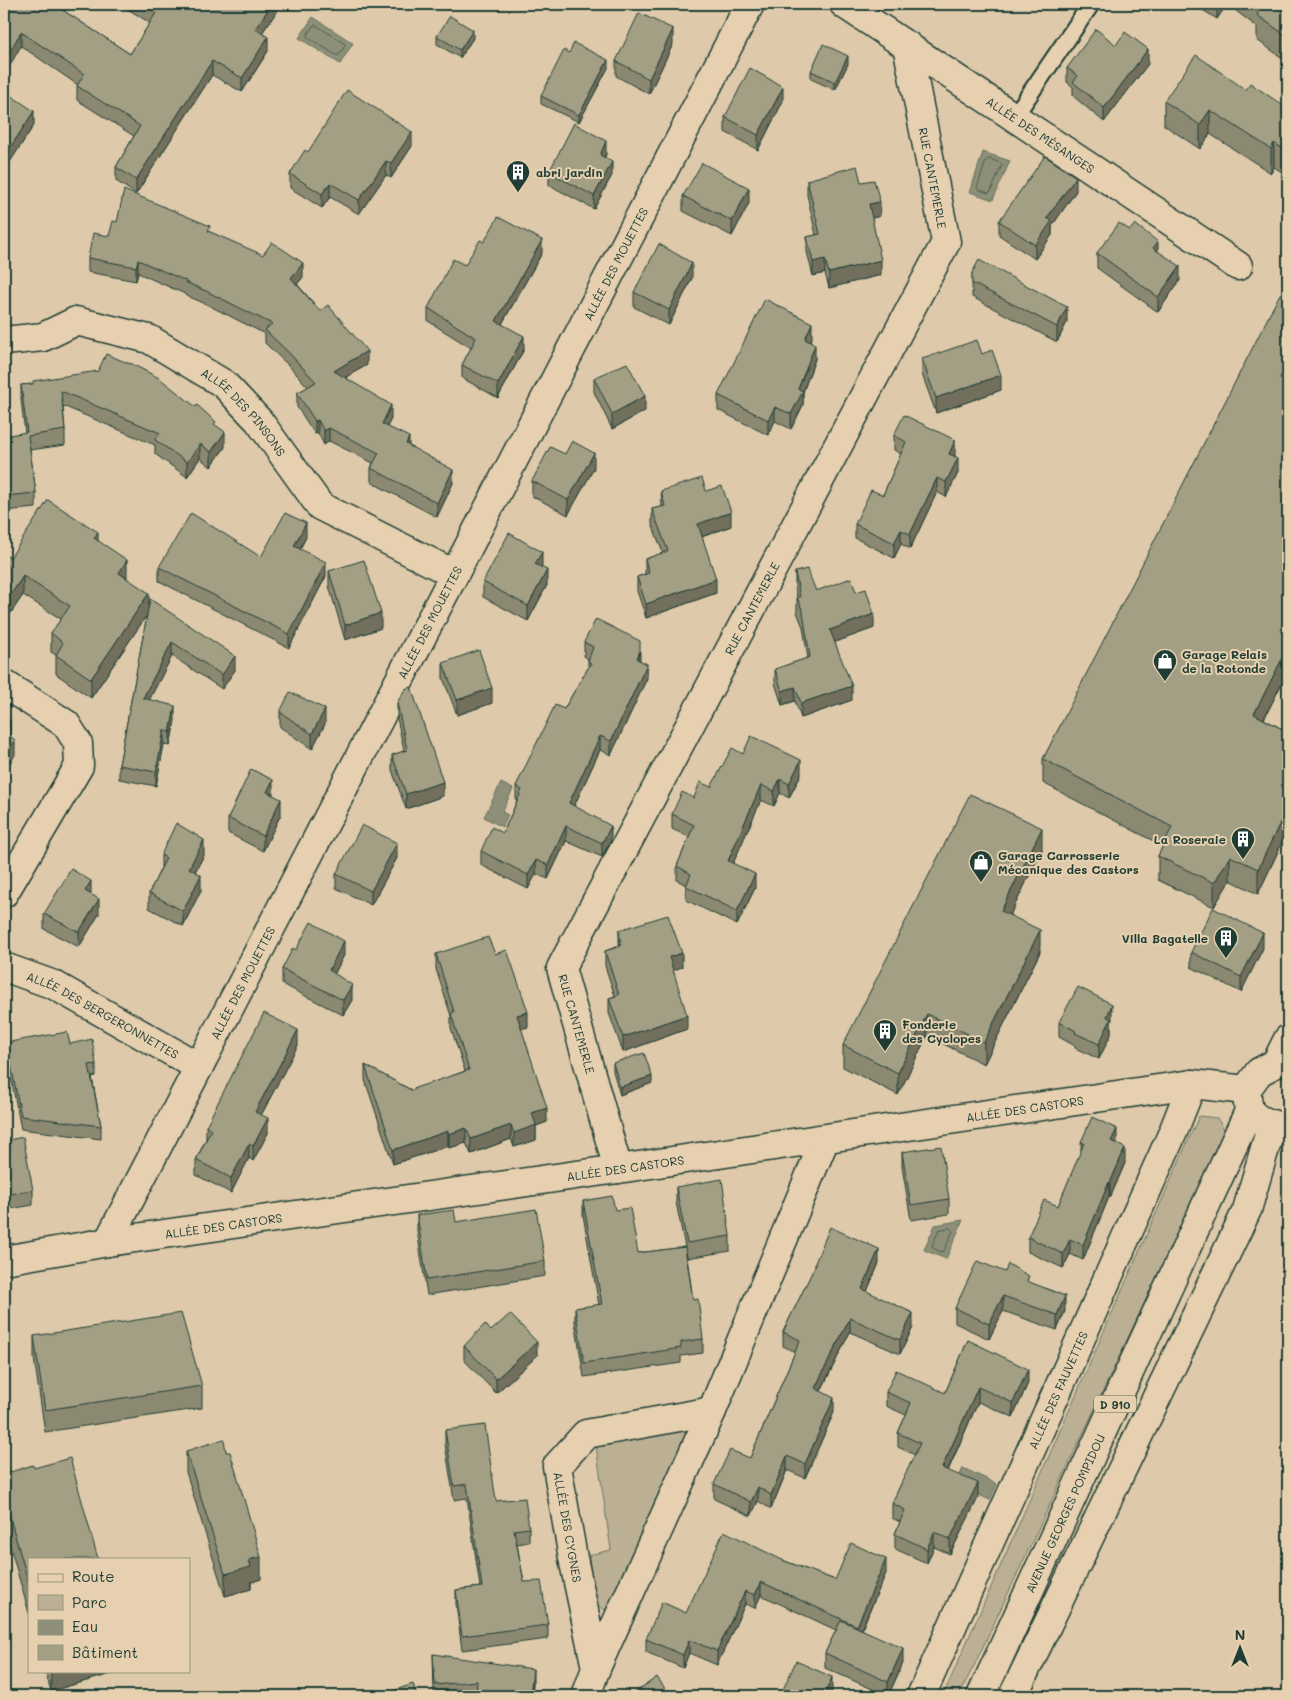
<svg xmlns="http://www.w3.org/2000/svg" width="1292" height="1700" font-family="Mali,sans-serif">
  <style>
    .green { fill: #bbb094; stroke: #6d7664 }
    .water { fill: #8d8f78; stroke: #616e5d }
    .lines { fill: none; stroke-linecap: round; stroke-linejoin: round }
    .shore { stroke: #4b5e4f; stroke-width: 1 }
    .lane-casing { stroke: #1f3d34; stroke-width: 20 }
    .street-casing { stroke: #1f3d34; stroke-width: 31 }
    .primary-casing { stroke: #1f3d34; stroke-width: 31 }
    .lane { stroke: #e6d0af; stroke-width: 16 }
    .street { stroke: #e6d0af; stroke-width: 28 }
    .primary { stroke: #e6d0af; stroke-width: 28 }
    .wall { fill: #8c8972; stroke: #1f3d34 }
    .shaded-wall { fill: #726f5d; stroke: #1f3d34 }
    .building { fill: #a39f85; stroke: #1f3d34 }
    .labels { text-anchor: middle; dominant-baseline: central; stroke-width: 4; stroke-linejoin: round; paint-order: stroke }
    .shield { fill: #e6d0af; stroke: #5b6959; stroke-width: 1 }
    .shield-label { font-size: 11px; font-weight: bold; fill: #1f3d34 }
    .street-label { font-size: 12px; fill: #1f3d34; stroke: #e6d0af }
    .poi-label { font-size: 12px; font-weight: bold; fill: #1f3d34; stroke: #e6d0af; text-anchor: start }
  </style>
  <rect width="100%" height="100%" fill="#decaaa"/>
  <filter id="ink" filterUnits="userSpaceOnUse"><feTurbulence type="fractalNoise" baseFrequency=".02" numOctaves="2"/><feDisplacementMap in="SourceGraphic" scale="10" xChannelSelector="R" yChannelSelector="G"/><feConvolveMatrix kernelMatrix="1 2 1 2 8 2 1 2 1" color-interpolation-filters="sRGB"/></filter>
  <g filter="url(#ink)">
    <g class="green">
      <polygon points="1199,1116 1217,1118 1225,1131 973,1668 958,1696 943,1696"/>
      <polygon points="692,1427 615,1598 605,1610 593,1602 589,1555 611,1550 596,1446"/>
    </g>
    <g class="water">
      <polygon points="313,17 353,43 340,64 299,38"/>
      <polygon points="983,152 1010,161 993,200 970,192"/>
      <polygon points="501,783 513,789 502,812 508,815 502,827 484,817"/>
      <polygon points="963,1220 946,1259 924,1250 935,1225"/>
      <polygon points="963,1468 997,1484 990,1500 956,1485"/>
    </g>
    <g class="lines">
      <g class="shore">
        <polygon points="316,25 345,44 345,46 339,55 336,55 307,37 307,35 313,26"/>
        <polygon points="989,159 1001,163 1002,165 991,191 989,193 979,190 977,188 986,161"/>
        <polygon points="950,1228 953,1231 944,1251 941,1252 933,1248 932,1245 939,1230"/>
      </g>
      <g class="lane-casing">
        <polyline id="lane" points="1014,117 1091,4"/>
      </g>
      <g class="street-casing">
        <g id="street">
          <path id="s1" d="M844 4 1238 266"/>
          <path id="s2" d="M4 341 43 337 76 321 149 339 224 384 259 421 320 506 454 574"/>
          <polyline points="4,684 66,724 78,743 79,766 4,893"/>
          <path id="s3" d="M4 967 54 985 199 1067"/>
          <path id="s4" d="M618 1169 561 968 946 242 907 45"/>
          <path id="s5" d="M108 1242 750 4"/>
          <path id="s6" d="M4 1260 108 1242 618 1169 1103 1097 1192 1084 1246 1090"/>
          <polyline points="596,1668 573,1558 557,1466 586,1434 712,1411"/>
          <polyline points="586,1696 596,1668 712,1411 825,1139"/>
          <path id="s7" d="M921 1696 1173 1132 1192 1084"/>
        </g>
      </g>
      <g class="primary-casing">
        <g id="primary">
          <polyline points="1264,1121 1259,1120 1249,1111 1246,1090 1259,1072 1276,1063 1288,1039"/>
          <path id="s8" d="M981 1696 1249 1111"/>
          <polyline points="1013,1696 1247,1210 1272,1124"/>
        </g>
      </g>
      <use href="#lane" class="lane"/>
      <use href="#street" class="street"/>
      <use href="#primary" class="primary"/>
    </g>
    <g class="wall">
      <polygon points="4,4 69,4 64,11 130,54 150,23 123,6 123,4 282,4 262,33 268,51 242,92 212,75 136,194 116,181 116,167 134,136 77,100 77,86 78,85 21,46"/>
      <polygon points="1193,4 1288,4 1288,62 1257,40 1257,27 1227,4 1217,19"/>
      <polygon points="437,36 473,38 460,58 437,44"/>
      <polygon points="673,44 649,94 616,76 616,61"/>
      <polygon points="1116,45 1148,64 1104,122 1073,96 1073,87 1067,82 1067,68"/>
      <polygon points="569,53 608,68 579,122 541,104 541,96"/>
      <polygon points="848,64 835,90 811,79 811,71"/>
      <polygon points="1246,90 1288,109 1288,176 1274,167 1271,173 1210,134 1200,149 1164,125 1164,101"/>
      <polygon points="4,91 34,125 6,168 4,166"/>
      <polygon points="783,101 758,150 725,132 725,117"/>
      <polygon points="412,146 391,178 386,175 359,214 330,197 322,208 290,188 290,174 308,152"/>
      <polygon points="606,154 605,158 612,175 594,209 549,185 549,172"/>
      <polygon points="807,180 861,182 880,216 872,218 881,275 829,288 825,273 813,276 807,252 807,237 816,235 807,195"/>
      <polygon points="1076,191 1052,226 1052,235 1035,259 999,235 999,221"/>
      <polygon points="683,196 749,203 732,236 683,211"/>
      <polygon points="117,222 210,232 303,277 297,284 367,365 346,377 391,419 387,426 409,446 453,483 437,517 371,482 371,468 373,463 329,441 324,445 318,433 315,434 297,407 297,393 308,387 289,366 265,343 265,334 206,304 185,295 185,294 138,273 136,281 88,272 88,258 109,236"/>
      <polygon points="484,242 542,253 502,324 524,349 498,398 462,378 462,365 471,348 428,321 428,308 465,265"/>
      <polygon points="1158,251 1180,280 1158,312 1097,268 1097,253"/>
      <polygon points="972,273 1067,322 1057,342 972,297"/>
      <polygon points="692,278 669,325 634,307 634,292"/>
      <polygon points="1288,298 1288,671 1264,719 1288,732 1288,830 1258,894 1230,880 1214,907 1158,880 1158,856 1163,846 1043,783 1043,759"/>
      <polygon points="812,338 811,342 815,359 803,392 803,405 791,429 775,421 768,435 718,410 718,395"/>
      <polygon points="982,354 1001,390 936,413 922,374 922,359"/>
      <polygon points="594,378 645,411 612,429 594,392"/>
      <polygon points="33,384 216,426 225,447 211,467 200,458 187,477 155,454 155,445 63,406 65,430 65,445 30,450 36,493 36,508 4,511 4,436 25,433 21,400 21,385"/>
      <polygon points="894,435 955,455 955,456 958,473 946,497 937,492 910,549 901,544 894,558 855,538 855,524 883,495 901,454 894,450"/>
      <polygon points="565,454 594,468 568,515 532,496 532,481"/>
      <polygon points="661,491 706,491 731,526 702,537 716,593 646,618 637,591 637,577 645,574 645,559 663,553 652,524 652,509 662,507"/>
      <polygon points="306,537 300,549 326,576 289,648 159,581 159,567 261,557"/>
      <polygon points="98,540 127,578 149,603 235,670 222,689 172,656 149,700 175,720 170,746 164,744 156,786 119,779 119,765 147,615 91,698 56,674 56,655 51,652 51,633 61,619 23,595 4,623 4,554 10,558"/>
      <polygon points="541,567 547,585 528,621 483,597 483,582 542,567"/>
      <polygon points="329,571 381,628 345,640 329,586"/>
      <polygon points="795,572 816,591 856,592 874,628 835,642 852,700 801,718 795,701 782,705 775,683 775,669 808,658 803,627 797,612 797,598 795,587"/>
      <polygon points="584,642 640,660 647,678 611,755 600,750 574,806 611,840 602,857 566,841 548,879 536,874 528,889 481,865 481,851 503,833 517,801 516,800 516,786 564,709 588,668 588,659 584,656"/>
      <polygon points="443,663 492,703 457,715 443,678"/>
      <polygon points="397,703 443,796 406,809 392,770 392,755 404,751 397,718"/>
      <polygon points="280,712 325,724 312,749 280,727"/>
      <polygon points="743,754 801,774 789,798 780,793 774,806 761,800 733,863 755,888 737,925 686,900 686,885 677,880 677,866 689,837 672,829 672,814 711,787"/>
      <polygon points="273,795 281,814 263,851 228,833 228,818"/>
      <polygon points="1042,850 1010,915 1040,952 984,1064 927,1036 898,1095 843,1067 843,1045"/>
      <polygon points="161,855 204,855 195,872 201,890 183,926 149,908 149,893 161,868"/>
      <polygon points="397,858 371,905 336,888 336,874"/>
      <polygon points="91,895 99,914 79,947 44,929 44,914"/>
      <polygon points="619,930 682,967 673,970 687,1029 623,1052 609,1013 609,998 615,996 605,966 605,951 619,946"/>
      <polygon points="1263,948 1241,992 1191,967 1191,952"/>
      <polygon points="296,950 344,955 334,974 352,1000 343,1015 282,984 282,969"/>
      <polygon points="436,954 495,954 528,1027 521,1028 547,1122 536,1126 536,1140 514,1147 511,1139 471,1154 466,1143 449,1148 448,1146 393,1164 365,1080 365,1065 413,1091 465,1071 451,1028 451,1016 436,969"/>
      <polygon points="1112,1019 1111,1023 1111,1034 1099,1059 1075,1048 1075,1046 1059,1037 1059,1022"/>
      <polygon points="4,1043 70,1044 96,1064 96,1076 92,1077 101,1126 101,1139 21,1129 11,1078 4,1079"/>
      <polygon points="298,1045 261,1115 268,1133 253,1161 249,1158 231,1193 196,1175 196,1160 206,1139 206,1126"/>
      <polygon points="613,1063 652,1083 620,1095 613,1071"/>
      <polygon points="4,1141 33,1190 33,1205 4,1210"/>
      <polygon points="1081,1142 1117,1144 1125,1163 1110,1198 1109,1197 1083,1260 1070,1254 1063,1268 1028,1252 1028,1237 1058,1206 1081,1152"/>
      <polygon points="902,1152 949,1199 949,1214 911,1220 902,1167"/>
      <polygon points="676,1187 730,1236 730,1251 687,1258 686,1250 693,1300 703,1339 703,1353 681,1356 681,1363 584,1377 575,1322 575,1308 599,1305 583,1215 583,1201 615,1210 638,1253 685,1247 676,1202"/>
      <polygon points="417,1215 545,1261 545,1276 427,1295 417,1230"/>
      <polygon points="815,1263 879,1263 867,1291 913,1327 900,1354 850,1332 821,1391 834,1412 805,1478 787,1470 771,1509 758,1501 751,1516 714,1499 714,1484 750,1458 795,1352 783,1346 783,1332 815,1267"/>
      <polygon points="1005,1272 1029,1282 1065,1311 1057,1330 1003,1311 989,1339 955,1323 955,1308"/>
      <polygon points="491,1331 537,1356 496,1393 464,1360 464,1346"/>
      <polygon points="34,1336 202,1386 202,1408 45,1432 34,1358"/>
      <polygon points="968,1340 1028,1383 1013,1417 978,1402 948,1471 978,1498 950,1554 934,1547 927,1563 895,1549 895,1534 900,1522 892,1518 892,1503 915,1455 898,1447 898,1433 906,1415 886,1406 886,1392 945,1393"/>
      <polygon points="445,1430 496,1501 529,1528 529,1542 517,1544 524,1582 548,1625 548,1639 462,1650 456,1604 456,1590 480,1587 467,1498 454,1500 445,1444"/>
      <polygon points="186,1451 226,1452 261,1579 251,1582 251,1589 225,1596 186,1472"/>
      <polygon points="34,1468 29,1559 29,1613 4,1525 4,1474"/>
      <polygon points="782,1560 835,1580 886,1573 862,1629 903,1663 888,1696 825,1668 825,1653 836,1630 761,1595 755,1608 745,1604 717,1665 689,1653 683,1668 646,1652 646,1639 686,1613"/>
      <polygon points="433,1654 533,1683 532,1696 476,1696 476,1695 456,1696 434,1696"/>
      <polygon points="45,1671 121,1671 51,1691"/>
    </g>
    <g class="shaded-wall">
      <polygon points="60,4 69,4 58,21 58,7"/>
      <polygon points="272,4 282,4 255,43 255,29"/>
      <polygon points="1217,4 1227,4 1217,19"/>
      <polygon points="673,29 673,44 649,94 649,79"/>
      <polygon points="473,30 473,38 460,58 460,50"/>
      <polygon points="21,32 21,46 4,76 4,61"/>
      <polygon points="268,37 268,51 242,92 242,78"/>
      <polygon points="1148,49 1148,64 1104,122 1104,108"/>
      <polygon points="848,56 848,64 835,90 835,82"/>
      <polygon points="608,60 608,68 579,122 579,115"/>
      <polygon points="212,61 212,75 136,194 136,180"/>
      <polygon points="783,87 783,101 758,150 758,135"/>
      <polygon points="1210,110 1210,134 1200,149 1200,125"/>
      <polygon points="34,111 34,125 6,168 6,154"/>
      <polygon points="412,132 412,146 391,178 391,163"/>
      <polygon points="606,141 606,154 600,168 600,155"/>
      <polygon points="1274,143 1274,167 1271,173 1271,149"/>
      <polygon points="386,161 386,175 359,214 359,200"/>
      <polygon points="612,162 612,175 594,209 594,196"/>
      <polygon points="1076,177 1076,191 1052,226 1052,235 1035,259 1035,245 1047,218"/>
      <polygon points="330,183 330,197 322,208 322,194"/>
      <polygon points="749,188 749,203 732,236 732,221"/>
      <polygon points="880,202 880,216 869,219 869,204"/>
      <polygon points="542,240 542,253 496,334 496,321"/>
      <polygon points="1158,242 1158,256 1153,248"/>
      <polygon points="825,259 825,273 813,276 813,262"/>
      <polygon points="138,260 138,273 136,281 136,267"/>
      <polygon points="881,260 881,275 829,288 829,273"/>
      <polygon points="303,263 303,277 291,292 291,278"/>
      <polygon points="692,263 692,278 669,325 669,310"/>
      <polygon points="1180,266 1180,280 1158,312 1158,297"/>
      <polygon points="1067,307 1067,322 1057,342 1057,327"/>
      <polygon points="812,323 812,338 805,354 805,339"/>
      <polygon points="524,336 524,349 498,398 498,384"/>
      <polygon points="815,345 815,359 803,392 803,405 791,429 791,414 798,389"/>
      <polygon points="367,351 367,365 334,384 334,371"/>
      <polygon points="1288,362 1288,386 1280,378"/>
      <polygon points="1001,375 1001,390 936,413 936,398"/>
      <polygon points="645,396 645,411 612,429 612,414"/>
      <polygon points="391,405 391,419 382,437 382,424"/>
      <polygon points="775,407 775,421 768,435 768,420"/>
      <polygon points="318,420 318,433 315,434 315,421"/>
      <polygon points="329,428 329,441 324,445 324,431"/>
      <polygon points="225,432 225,447 211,467 211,452"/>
      <polygon points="409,437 409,451 406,444"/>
      <polygon points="955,440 955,455 949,468 949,454"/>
      <polygon points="200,444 200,458 187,477 187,462"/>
      <polygon points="594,453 594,468 568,515 568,500"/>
      <polygon points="958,458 958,473 946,497 946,482"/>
      <polygon points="453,470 453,483 437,517 437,503"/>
      <polygon points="937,478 937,492 910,549 910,534"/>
      <polygon points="731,512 731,526 698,538 698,524"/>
      <polygon points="306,523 306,537 294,560 294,546"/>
      <polygon points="901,530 901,544 894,558 894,543"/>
      <polygon points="98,532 98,550 94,538"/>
      <polygon points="542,552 542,567 535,579 535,564"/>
      <polygon points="1288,556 1288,580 1284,564"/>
      <polygon points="127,560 127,578 119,573"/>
      <polygon points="326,562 326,576 289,648 289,634"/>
      <polygon points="547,570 547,585 528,621 528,606"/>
      <polygon points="23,576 23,595 4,623 4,605"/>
      <polygon points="716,579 716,593 646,618 646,604"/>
      <polygon points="149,593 149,612 91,698 91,679"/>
      <polygon points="381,613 381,628 345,640 345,625"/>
      <polygon points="874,614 874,628 830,644 830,630"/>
      <polygon points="172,642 172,656 143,712 143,698"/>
      <polygon points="1288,647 1288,671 1254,738 1254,714"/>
      <polygon points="640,650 640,664 637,659"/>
      <polygon points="235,656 235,670 222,689 222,675"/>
      <polygon points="647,664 647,678 611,755 611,741"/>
      <polygon points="852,686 852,700 801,718 801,703"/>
      <polygon points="795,687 795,701 782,705 782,691"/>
      <polygon points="492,688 492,703 457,715 457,700"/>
      <polygon points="175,706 175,720 170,746 170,733"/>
      <polygon points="325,709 325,724 312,749 312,734"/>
      <polygon points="10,720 10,735 4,746 4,731"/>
      <polygon points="164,730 164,744 156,786 156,772"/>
      <polygon points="600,736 600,750 569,817 569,803"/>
      <polygon points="15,740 15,755 4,773 4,758"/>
      <polygon points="801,760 801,774 789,798 789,784"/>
      <polygon points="780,779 780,793 774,806 774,791"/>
      <polygon points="273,780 273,795 267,792"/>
      <polygon points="443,782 443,796 406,809 406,794"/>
      <polygon points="761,785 761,800 728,875 728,861"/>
      <polygon points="281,799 281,814 263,851 263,836"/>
      <polygon points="1288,806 1288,830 1258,894 1258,869"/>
      <polygon points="566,826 566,841 548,879 548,865"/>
      <polygon points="611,826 611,840 602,857 602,843"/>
      <polygon points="1042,828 1042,850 1001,933 1001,911"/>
      <polygon points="204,840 204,855 189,883 189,868"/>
      <polygon points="397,843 397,858 371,905 371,891"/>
      <polygon points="1230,856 1230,880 1214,907 1214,883"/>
      <polygon points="536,860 536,874 528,889 528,875"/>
      <polygon points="755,874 755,888 737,925 737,911"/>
      <polygon points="201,875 201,890 183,926 183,911"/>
      <polygon points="91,881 91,896 85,891"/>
      <polygon points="99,899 99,914 79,947 79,932"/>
      <polygon points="1040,930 1040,952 984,1064 984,1042"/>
      <polygon points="1263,933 1263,948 1241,992 1241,977"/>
      <polygon points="344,941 344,955 329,985 329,970"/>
      <polygon points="682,953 682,967 669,972 669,957"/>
      <polygon points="352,985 352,1000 343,1015 343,1000"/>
      <polygon points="1112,1004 1112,1019 1111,1023 1111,1034 1099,1059 1099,1044 1107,1017"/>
      <polygon points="528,1012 528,1027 517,1030 517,1015"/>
      <polygon points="927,1014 927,1036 898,1095 898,1073"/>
      <polygon points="687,1015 687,1029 623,1052 623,1037"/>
      <polygon points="298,1030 298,1045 255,1127 255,1112"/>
      <polygon points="652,1076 652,1083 620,1095 620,1087"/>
      <polygon points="547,1108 547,1122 536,1126 536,1140 514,1147 514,1133 532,1113"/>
      <polygon points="268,1118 268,1133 253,1161 253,1146"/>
      <polygon points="511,1125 511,1139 471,1154 471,1139"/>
      <polygon points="466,1128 466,1143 449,1148 449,1134"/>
      <polygon points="1117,1129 1117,1144 1111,1141"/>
      <polygon points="448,1131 448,1146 393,1164 393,1150"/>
      <polygon points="249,1144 249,1158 231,1193 231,1178"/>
      <polygon points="1125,1148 1125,1163 1110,1198 1110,1183"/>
      <polygon points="1109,1182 1109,1197 1083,1260 1083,1245"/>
      <polygon points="1070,1239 1070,1254 1063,1268 1063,1254"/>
      <polygon points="879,1249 879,1263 862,1303 862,1289"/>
      <polygon points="1003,1296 1003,1311 989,1339 989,1324"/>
      <polygon points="1065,1296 1065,1311 1057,1330 1057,1315"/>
      <polygon points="913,1313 913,1327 900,1354 900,1340"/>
      <polygon points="850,1318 850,1332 815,1402 815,1388"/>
      <polygon points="537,1342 537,1356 496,1393 496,1379"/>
      <polygon points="1028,1369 1028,1383 1013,1417 1013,1403"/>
      <polygon points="978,1387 978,1402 942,1483 942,1468"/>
      <polygon points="834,1398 834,1412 805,1478 805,1464"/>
      <polygon points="787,1456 787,1470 771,1509 771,1495"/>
      <polygon points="978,1483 978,1498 950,1554 950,1539"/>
      <polygon points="758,1487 758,1501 751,1516 751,1502"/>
      <polygon points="934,1532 934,1547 927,1563 927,1549"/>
      <polygon points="261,1557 261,1579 251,1582 251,1589 225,1596 225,1574 249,1560"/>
      <polygon points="886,1559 886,1573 857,1639 857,1626"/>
      <polygon points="761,1582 761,1595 755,1608 755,1595"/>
      <polygon points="745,1591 745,1604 717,1665 717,1651"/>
      <polygon points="689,1640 689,1653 683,1668 683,1655"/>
      <polygon points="903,1648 903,1663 888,1696 888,1682"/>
      <polygon points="533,1669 533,1683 532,1696 530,1696"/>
      <polygon points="51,1671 121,1671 51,1691"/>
      <polygon points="832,1677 832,1692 830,1696 824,1696"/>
    </g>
    <g class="building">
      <polygon points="4,4 60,4 58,7 130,54 156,13 142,4 272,4 255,29 268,37 242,78 212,61 136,180 116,167 140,126 77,86 84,74 21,32 4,61"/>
      <polygon points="1258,4 1288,4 1288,37 1257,15 1262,6"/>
      <polygon points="639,13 673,29 649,79 616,61"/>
      <polygon points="450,16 473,30 460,50 437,36"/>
      <polygon points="1096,29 1116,45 1125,32 1148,49 1104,108 1073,82 1078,76 1067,68"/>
      <polygon points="574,43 608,60 579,115 541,96 564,50 569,53"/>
      <polygon points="823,44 848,56 835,82 811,71"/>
      <polygon points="1196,55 1246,90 1250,83 1288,109 1288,152 1274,143 1271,149 1210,110 1200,125 1164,101"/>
      <polygon points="750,68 783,87 758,135 725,117"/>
      <polygon points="347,90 412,132 391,163 386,161 359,200 330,183 322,194 290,174 305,150 308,152"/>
      <polygon points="4,91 34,111 6,154 4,152"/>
      <polygon points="574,123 606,141 600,155 612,162 594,196 549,172"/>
      <polygon points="1045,156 1076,177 1047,218 1052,221 1035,245 999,221"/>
      <polygon points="702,163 749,188 732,221 683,196"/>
      <polygon points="857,166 861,182 874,180 880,202 869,204 881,260 829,273 825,259 813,262 807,237 820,234 807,180"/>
      <polygon points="124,190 210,226 208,231 263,255 272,242 303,263 291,278 320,311 328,305 367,351 334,371 391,405 382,424 409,437 406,444 453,470 437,503 371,468 379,453 329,428 324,431 318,420 315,421 297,393 316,382 289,353 265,330 272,324 206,291 185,282 186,281 138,260 136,267 88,258 93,233 109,236 113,221 117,222"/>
      <polygon points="498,217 542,240 496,321 524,336 498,384 462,365 476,338 428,308 453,259 465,265 480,240 484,242"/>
      <polygon points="1119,223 1130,230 1135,224 1158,242 1153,248 1180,266 1158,297 1097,253"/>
      <polygon points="659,244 692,263 669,310 634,292"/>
      <polygon points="979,260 1067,307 1057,327 972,283 972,273"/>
      <polygon points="1280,294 1288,298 1288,362 1280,378 1288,381 1288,556 1284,564 1288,566 1288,647 1254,714 1288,732 1288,806 1258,869 1230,856 1214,883 1158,856 1172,827 1043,759"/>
      <polygon points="765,299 812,323 805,339 815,345 798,389 803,391 791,414 775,407 768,420 718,395"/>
      <polygon points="977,340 982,354 992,350 1001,375 936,398 922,359"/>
      <polygon points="106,354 130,364 130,363 159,378 196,407 197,405 216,422 214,424 225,432 211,452 200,444 187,462 155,440 160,433 61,391 65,430 28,436 36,493 4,496 4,436 27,432 21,385 33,384 33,381 98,371"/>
      <polygon points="627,363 645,396 612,414 594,378"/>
      <polygon points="904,415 955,440 949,454 958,458 946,482 937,478 910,534 901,530 894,543 855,524 871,490 883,495 906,442 894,435"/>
      <polygon points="572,441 594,453 568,500 532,481 550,447 565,454"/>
      <polygon points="702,478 706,491 722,486 731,512 698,524 716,579 646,604 637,577 649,573 645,559 668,551 652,509 665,506 661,491"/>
      <polygon points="48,500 98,532 94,538 127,560 119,573 149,593 91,679 56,655 63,643 51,633 70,606 23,576 4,605 4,554 10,558"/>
      <polygon points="191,513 261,557 285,513 306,523 294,546 326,562 289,634 159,567"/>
      <polygon points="509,533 542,552 535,564 547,570 528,606 483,582"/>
      <polygon points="364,560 381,613 345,625 329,571"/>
      <polygon points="807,569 816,591 851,578 856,592 866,589 874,614 830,630 852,686 801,703 795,687 782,691 775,669 810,657 803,612 797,597 800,597 795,572"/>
      <polygon points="150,599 235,656 222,675 172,642 143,698 175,706 170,733 164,730 156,772 119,765"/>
      <polygon points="596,619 640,641 640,650 637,659 647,664 611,741 600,736 569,803 611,826 602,843 566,826 548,865 536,860 528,875 481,851 492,827 503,833 522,790 516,786 555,705 564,709 591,663 588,661 593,647 584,642"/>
      <polygon points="479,650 492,688 457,700 443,663"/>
      <polygon points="411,687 443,782 406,794 392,755 407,750 397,703 405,689"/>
      <polygon points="290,692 325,709 312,734 280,712"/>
      <polygon points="4,716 10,720 4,731"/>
      <polygon points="4,732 15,740 4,758"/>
      <polygon points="751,736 801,760 789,784 780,779 774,791 761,785 728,861 755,874 737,911 686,886 691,874 677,866 694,825 672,814 682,792 694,798 700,782 711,787 732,748 743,754"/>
      <polygon points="251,769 273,780 267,792 281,799 263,836 228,818"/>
      <polygon points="970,794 1042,828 1001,911 1040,930 984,1042 927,1014 898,1073 843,1045"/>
      <polygon points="176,823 204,840 189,868 201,875 183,911 149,893 166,858 161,855"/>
      <polygon points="362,825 397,843 371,891 336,874"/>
      <polygon points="71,869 91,881 85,891 99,899 79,932 44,914"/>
      <polygon points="1213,908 1263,933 1241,977 1191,952"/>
      <polygon points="668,915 682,953 669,957 687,1015 623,1037 609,998 619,995 605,951 621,946 619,930"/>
      <polygon points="311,922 344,941 329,970 352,985 343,1000 282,969 293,948 296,950"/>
      <polygon points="488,937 495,954 507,950 517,979 528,1012 517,1015 547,1108 532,1113 536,1125 514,1133 511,1125 471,1139 466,1128 449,1134 448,1131 393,1150 365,1065 413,1091 415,1088 469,1070 451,1014 454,1012 436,954"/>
      <polygon points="1078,987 1112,1004 1107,1017 1111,1019 1099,1044 1075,1033 1076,1031 1059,1022"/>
      <polygon points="264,1013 298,1030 255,1112 268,1118 253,1146 249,1144 231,1178 196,1160 211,1130 206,1126"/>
      <polygon points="67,1032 70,1044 92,1039 96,1064 89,1065 101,1126 21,1116 11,1065 4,1067 4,1043"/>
      <polygon points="644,1053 652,1076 620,1087 613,1063"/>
      <polygon points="1092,1117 1117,1129 1111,1141 1125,1148 1110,1183 1109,1182 1083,1245 1070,1239 1063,1254 1028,1237 1044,1200 1058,1206 1084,1143 1081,1142"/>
      <polygon points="23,1137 33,1190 4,1195 4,1141"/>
      <polygon points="941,1146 949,1199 911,1205 902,1152"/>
      <polygon points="722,1179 730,1236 687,1243 676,1187"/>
      <polygon points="612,1196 615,1210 630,1208 638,1253 685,1247 693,1300 698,1299 703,1339 681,1342 681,1348 584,1363 575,1308 602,1304 583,1201"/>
      <polygon points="536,1209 545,1261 427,1280 417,1215 454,1210 456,1222"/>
      <polygon points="830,1227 879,1249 862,1289 913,1313 900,1340 850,1318 815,1388 834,1398 805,1464 787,1456 771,1495 758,1487 751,1502 714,1484 730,1450 750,1458 800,1340 783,1332 816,1264 815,1263"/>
      <polygon points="977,1261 1005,1272 1008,1264 1029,1276 1027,1281 1065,1296 1057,1315 1003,1296 989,1324 955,1308"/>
      <polygon points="181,1313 202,1386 45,1410 34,1336"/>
      <polygon points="510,1314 537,1342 496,1379 464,1346 485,1324 491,1331"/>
      <polygon points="968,1340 1028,1369 1013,1403 978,1387 942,1468 978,1483 950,1539 934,1532 927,1549 895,1534 905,1510 892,1503 920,1443 898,1433 911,1403 886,1392 896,1370 945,1393"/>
      <polygon points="485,1425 496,1501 525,1498 529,1528 514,1530 524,1582 541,1581 548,1625 462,1636 456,1590 482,1587 467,1484 454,1486 445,1430"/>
      <polygon points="224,1439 226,1452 230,1452 261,1557 249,1560 251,1567 225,1574 186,1451"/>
      <polygon points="70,1458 98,1559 29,1559 29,1584 4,1497 4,1474 33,1465 34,1468"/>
      <polygon points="724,1531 782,1560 835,1580 851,1543 886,1559 857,1626 761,1582 755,1595 745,1591 717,1651 689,1640 683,1655 646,1639 662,1602 686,1613"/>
      <polygon points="841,1620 903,1648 888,1682 825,1653"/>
      <polygon points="433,1654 533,1669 530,1696 476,1696 477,1681 435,1685"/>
      <polygon points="796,1661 832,1677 824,1696 780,1696"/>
      <polygon points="657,1677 670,1696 630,1696"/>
      <polygon points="413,1684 417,1696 388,1696 387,1693"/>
    </g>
  </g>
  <defs>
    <g id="building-pin" transform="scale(1.25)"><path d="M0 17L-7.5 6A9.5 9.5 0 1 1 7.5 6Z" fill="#1f3d34" stroke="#e6d0af"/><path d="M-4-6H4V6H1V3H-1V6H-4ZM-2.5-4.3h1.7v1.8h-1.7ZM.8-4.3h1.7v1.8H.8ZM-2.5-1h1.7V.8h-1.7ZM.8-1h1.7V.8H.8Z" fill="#fff"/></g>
    <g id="shop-pin" transform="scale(1.25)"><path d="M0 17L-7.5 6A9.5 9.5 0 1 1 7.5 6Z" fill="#1f3d34" stroke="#e6d0af"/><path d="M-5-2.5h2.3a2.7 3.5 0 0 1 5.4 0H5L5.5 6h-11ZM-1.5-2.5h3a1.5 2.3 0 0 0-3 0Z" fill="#fff"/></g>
  </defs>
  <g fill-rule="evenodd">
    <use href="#building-pin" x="518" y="172"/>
    <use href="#shop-pin" x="1165" y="661"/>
    <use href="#building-pin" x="1243" y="839"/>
    <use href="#shop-pin" x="981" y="862"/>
    <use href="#building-pin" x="1226" y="938"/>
    <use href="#building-pin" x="885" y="1031"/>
  </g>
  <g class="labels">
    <rect class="shield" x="1094" y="1395.5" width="42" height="17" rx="4"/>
    <g class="shield-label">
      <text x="1115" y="1404">D 910</text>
    </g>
    <g class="street-label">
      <text stroke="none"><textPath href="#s1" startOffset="236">ALLÉE DES MÉSANGES</textPath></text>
      <text transform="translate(933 178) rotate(79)">RUE CANTEMERLE</text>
      <text stroke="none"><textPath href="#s5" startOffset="1102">ALLÉE DES MOUETTES</textPath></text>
      <text stroke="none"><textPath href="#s2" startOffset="272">ALLÉE DES PINSONS</textPath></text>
      <text stroke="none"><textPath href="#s4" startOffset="616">RUE CANTEMERLE</textPath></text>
      <text stroke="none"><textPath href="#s5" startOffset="698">ALLÉE DES MOUETTES</textPath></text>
      <text stroke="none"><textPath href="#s5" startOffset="292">ALLÉE DES MOUETTES</textPath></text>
      <text stroke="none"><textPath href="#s3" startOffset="110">ALLÉE DES BERGERONNETTES</textPath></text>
      <text transform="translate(577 1024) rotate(74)">RUE CANTEMERLE</text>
      <text stroke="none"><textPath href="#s6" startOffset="1032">ALLÉE DES CASTORS</textPath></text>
      <text stroke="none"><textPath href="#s6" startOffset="628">ALLÉE DES CASTORS</textPath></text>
      <text stroke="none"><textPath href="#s6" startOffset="222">ALLÉE DES CASTORS</textPath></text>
      <text stroke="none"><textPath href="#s7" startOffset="335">ALLÉE DES FAUVETTES</textPath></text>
      <text stroke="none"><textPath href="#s8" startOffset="201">AVENUE GEORGES POMPIDOU</textPath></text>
      <text transform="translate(568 1527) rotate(80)">ALLÉE DES CYGNES</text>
    </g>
    <g class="poi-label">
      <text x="536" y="172">abri jardin</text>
      <text x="1182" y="654">Garage Relais<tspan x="1182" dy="14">de la Rotonde</tspan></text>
      <text x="1226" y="839" text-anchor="end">La Roseraie</text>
      <text x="998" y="855">Garage Carrosserie<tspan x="998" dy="14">Mécanique des Castors</tspan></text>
      <text x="1208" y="938" text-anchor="end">Villa Bagatelle</text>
      <text x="902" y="1024">Fonderie<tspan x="902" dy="14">des Cyclopes</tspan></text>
    </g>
  </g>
  <rect width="1292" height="1700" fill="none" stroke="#e6d0af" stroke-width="20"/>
  <rect x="10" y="10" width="1272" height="1680" fill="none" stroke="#1f3d34" stroke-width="2" filter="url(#ink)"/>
  <rect x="28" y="1558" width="162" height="115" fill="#e6d0af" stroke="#96957e"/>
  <rect x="38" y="1574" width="25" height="8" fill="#e6d0af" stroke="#96957e"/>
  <text x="72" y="1582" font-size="15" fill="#1f3d34">Route</text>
  <rect x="38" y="1595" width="25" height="15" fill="#bbb094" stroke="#96957e"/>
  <text x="72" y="1608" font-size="15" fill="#1f3d34">Parc</text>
  <rect x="38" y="1620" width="25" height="15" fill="#8d8f78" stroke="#96957e"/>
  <text x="72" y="1632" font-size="15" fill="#1f3d34">Eau</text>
  <rect x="38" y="1645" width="25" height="15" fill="#a39f85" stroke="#96957e"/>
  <text x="72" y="1658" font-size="15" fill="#1f3d34">Bâtiment</text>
  <g transform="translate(1240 1648)" stroke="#e6d0af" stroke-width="4" paint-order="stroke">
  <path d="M0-4L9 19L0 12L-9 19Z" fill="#1f3d34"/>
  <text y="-8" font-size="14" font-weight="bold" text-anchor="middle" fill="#1f3d34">N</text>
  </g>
</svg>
